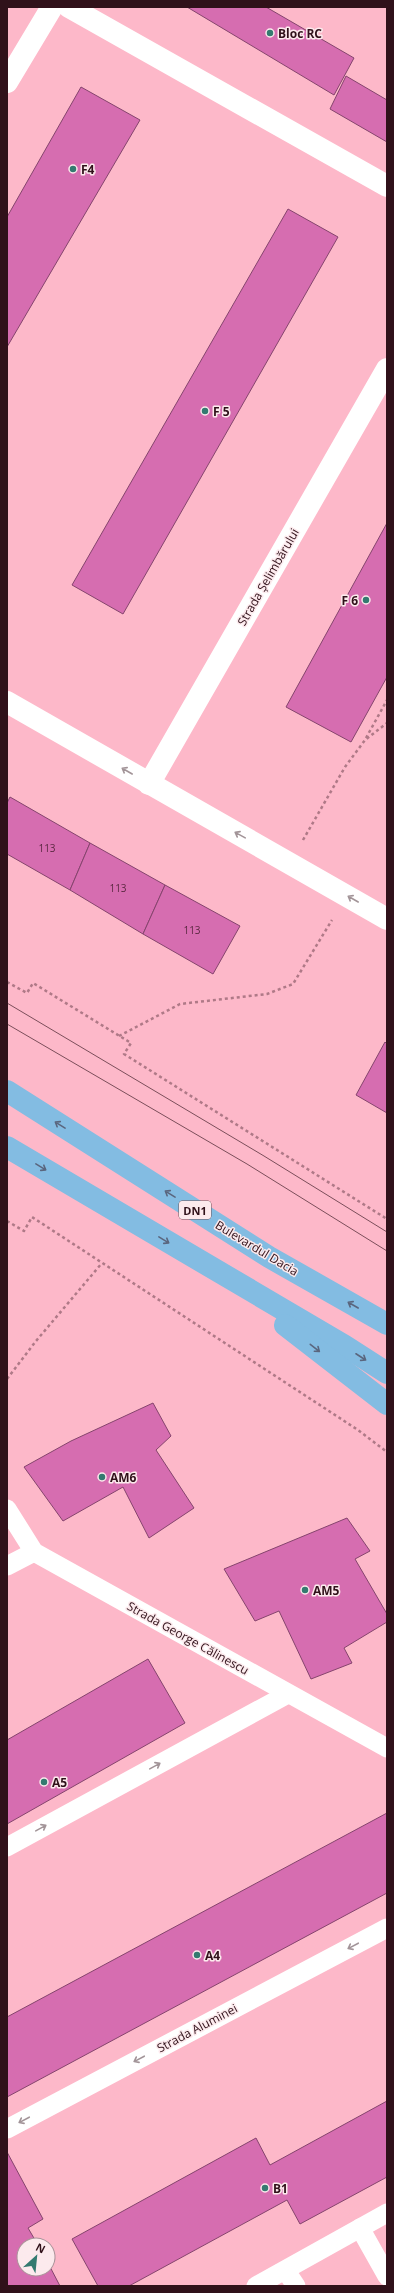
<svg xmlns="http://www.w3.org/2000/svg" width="394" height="2293" font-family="'Open Sans',sans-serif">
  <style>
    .building { fill: #d66db0; stroke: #85446d }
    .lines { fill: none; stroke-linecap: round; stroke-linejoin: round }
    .path { stroke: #af7987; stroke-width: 2.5; stroke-dasharray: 3 3; stroke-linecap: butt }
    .service { stroke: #fff; stroke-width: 19 }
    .minor { stroke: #fff; stroke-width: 22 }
    .primary { stroke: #83bce2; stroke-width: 22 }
    .tram { stroke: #7b4e5a; stroke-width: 1 }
    .oneway { stroke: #a29498 }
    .oneway2 { stroke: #5a667e }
    .poi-dot { fill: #347a70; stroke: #fceaed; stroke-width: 1.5 }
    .labels { text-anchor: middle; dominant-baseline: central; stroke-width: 3; stroke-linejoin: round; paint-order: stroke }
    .number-label { font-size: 10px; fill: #5a2840 }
    .shield { fill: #fceaed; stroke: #6d5259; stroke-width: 1 }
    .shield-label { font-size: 11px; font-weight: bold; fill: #30111a }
    .poi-label { font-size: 12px; font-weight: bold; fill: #30111a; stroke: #fceaed; text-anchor: start }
    .street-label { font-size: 12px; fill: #30111a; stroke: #fceaed }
  </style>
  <rect width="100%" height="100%" fill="#fdb8c9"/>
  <g class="building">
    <polygon points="187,7 266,7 354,58 334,95"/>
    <polygon points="346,76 387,100 387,142 330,109"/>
    <polygon points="81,87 140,120 7,347 7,217"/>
    <polygon points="288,209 338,237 123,614 72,585"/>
    <polygon points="387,523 387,677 351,742 286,707"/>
    <polygon points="10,797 90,843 70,890 7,854 7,803"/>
    <polygon points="90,843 165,885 143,934 70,890"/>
    <polygon points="165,885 240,926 213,974 143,934"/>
    <polygon points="385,1042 387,1044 387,1113 356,1095"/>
    <polygon points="153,1403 171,1436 156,1450 194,1508 149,1538 123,1487 63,1521 24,1467 71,1441"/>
    <polygon points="347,1518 370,1551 355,1559 387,1614 387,1622 344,1648 352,1663 311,1679 279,1611 255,1621 224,1569"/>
    <polygon points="148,1659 185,1723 7,1824 7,1740"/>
    <polygon points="387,1813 387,1893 7,2097 7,2017"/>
    <polygon points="387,2101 387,2177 300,2224 287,2200 129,2286 98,2286 72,2239 256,2138 270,2165"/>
    <polygon points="7,2152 43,2219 28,2228 38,2245 24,2245 24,2269 48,2269 48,2263 60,2286 7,2286"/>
  </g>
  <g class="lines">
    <g class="path">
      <polyline points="366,738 387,700"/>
      <polyline points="303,840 345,767 365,740 387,723"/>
      <polyline points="7,982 27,993 33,983 131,1043 124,1054 387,1219"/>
      <polyline points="119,1036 180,1004 267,994 293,984 332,920"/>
      <polyline points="7,1221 24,1231 32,1217 358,1430 387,1452"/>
      <polyline points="7,1379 36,1341 102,1263"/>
    </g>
    <g class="service">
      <polyline points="7,1509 34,1552 387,1748"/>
      <polyline points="7,1566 34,1552"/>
      <polyline points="7,1847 288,1694"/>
      <polyline points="7,2129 387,1928"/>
      <polyline points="360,2228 387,2276"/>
      <polyline points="286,2271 296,2286"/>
      <polyline points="256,2286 387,2213"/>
    </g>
    <g class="minor">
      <polyline points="69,7 387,186"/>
      <polyline points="7,82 52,7"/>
      <polyline points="7,702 387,919"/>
      <polyline points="149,784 387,369"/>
    </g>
    <g class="primary">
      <polyline points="7,1091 269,1257 387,1324"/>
      <polyline points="7,1147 345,1346 387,1373"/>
      <polyline points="285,1325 387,1404"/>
    </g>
    <g class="tram">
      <polyline points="7,1003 264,1156 387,1232"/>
      <polyline points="7,1024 247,1164 387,1251"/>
    </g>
  </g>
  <defs><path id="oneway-shaft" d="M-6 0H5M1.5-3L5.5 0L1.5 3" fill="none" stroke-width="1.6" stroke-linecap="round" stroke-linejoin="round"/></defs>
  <g class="oneway">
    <use href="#oneway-shaft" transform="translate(127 771) rotate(-150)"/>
    <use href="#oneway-shaft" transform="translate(240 835) rotate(-151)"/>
    <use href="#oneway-shaft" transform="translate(353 899) rotate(-150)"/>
    <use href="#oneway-shaft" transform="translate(155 1766) rotate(-29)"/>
    <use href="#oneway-shaft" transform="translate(41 1828) rotate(-29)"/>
    <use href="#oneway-shaft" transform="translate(353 1946) rotate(152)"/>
    <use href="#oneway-shaft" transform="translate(139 2059) rotate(152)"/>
    <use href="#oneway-shaft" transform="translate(24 2120) rotate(152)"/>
  </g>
  <g class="oneway2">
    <use href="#oneway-shaft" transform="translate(60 1125) rotate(-148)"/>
    <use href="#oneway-shaft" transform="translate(41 1167) rotate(31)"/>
    <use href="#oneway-shaft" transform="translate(170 1194) rotate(-148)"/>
    <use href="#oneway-shaft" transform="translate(164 1240) rotate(31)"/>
    <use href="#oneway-shaft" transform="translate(353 1305) rotate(-150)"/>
    <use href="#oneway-shaft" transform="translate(315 1348) rotate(38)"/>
    <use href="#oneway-shaft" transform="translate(361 1357) rotate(33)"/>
  </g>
  <g class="poi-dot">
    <circle cx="270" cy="33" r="4"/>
    <circle cx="73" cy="169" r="4"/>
    <circle cx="205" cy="411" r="4"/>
    <circle cx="366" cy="600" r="4"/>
    <circle cx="102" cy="1477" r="4"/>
    <circle cx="305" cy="1590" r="4"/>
    <circle cx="44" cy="1782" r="4"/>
    <circle cx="197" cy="1955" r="4"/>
    <circle cx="265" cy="2188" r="4"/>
  </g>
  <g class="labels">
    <g class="number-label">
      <text x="47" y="848">113</text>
      <text x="118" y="888">113</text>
      <text x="192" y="930">113</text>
    </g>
    <rect class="shield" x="179" y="1201" width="32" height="18" rx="3"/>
    <g class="shield-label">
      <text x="195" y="1210">DN1</text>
    </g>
    <g class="poi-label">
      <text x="278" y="33">Bloc RC</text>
      <text x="81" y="169">F4</text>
      <text x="213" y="411">F 5</text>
      <text x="358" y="600" text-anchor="end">F 6</text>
      <text x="110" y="1477">AM6</text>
      <text x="313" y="1590">AM5</text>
      <text x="52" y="1782">A5</text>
      <text x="205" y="1955">A4</text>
      <text x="273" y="2188">B1</text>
    </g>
    <g class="street-label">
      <text transform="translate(268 577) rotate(-60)">Strada Șelimbărului</text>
      <text transform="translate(257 1248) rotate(31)">Bulevardul Dacia</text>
      <text transform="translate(188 1638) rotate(29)">Strada George Călinescu</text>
      <text transform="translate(197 2028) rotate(-28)">Strada Aluminei</text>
    </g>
  </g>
  <rect width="394" height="2293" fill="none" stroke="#30111a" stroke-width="16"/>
  <g transform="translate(36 2257) rotate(27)"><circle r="19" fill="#fceaed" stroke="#aa9399"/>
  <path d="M0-3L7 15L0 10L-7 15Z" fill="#347a70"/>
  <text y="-6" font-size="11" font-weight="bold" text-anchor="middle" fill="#30111a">N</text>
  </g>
</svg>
